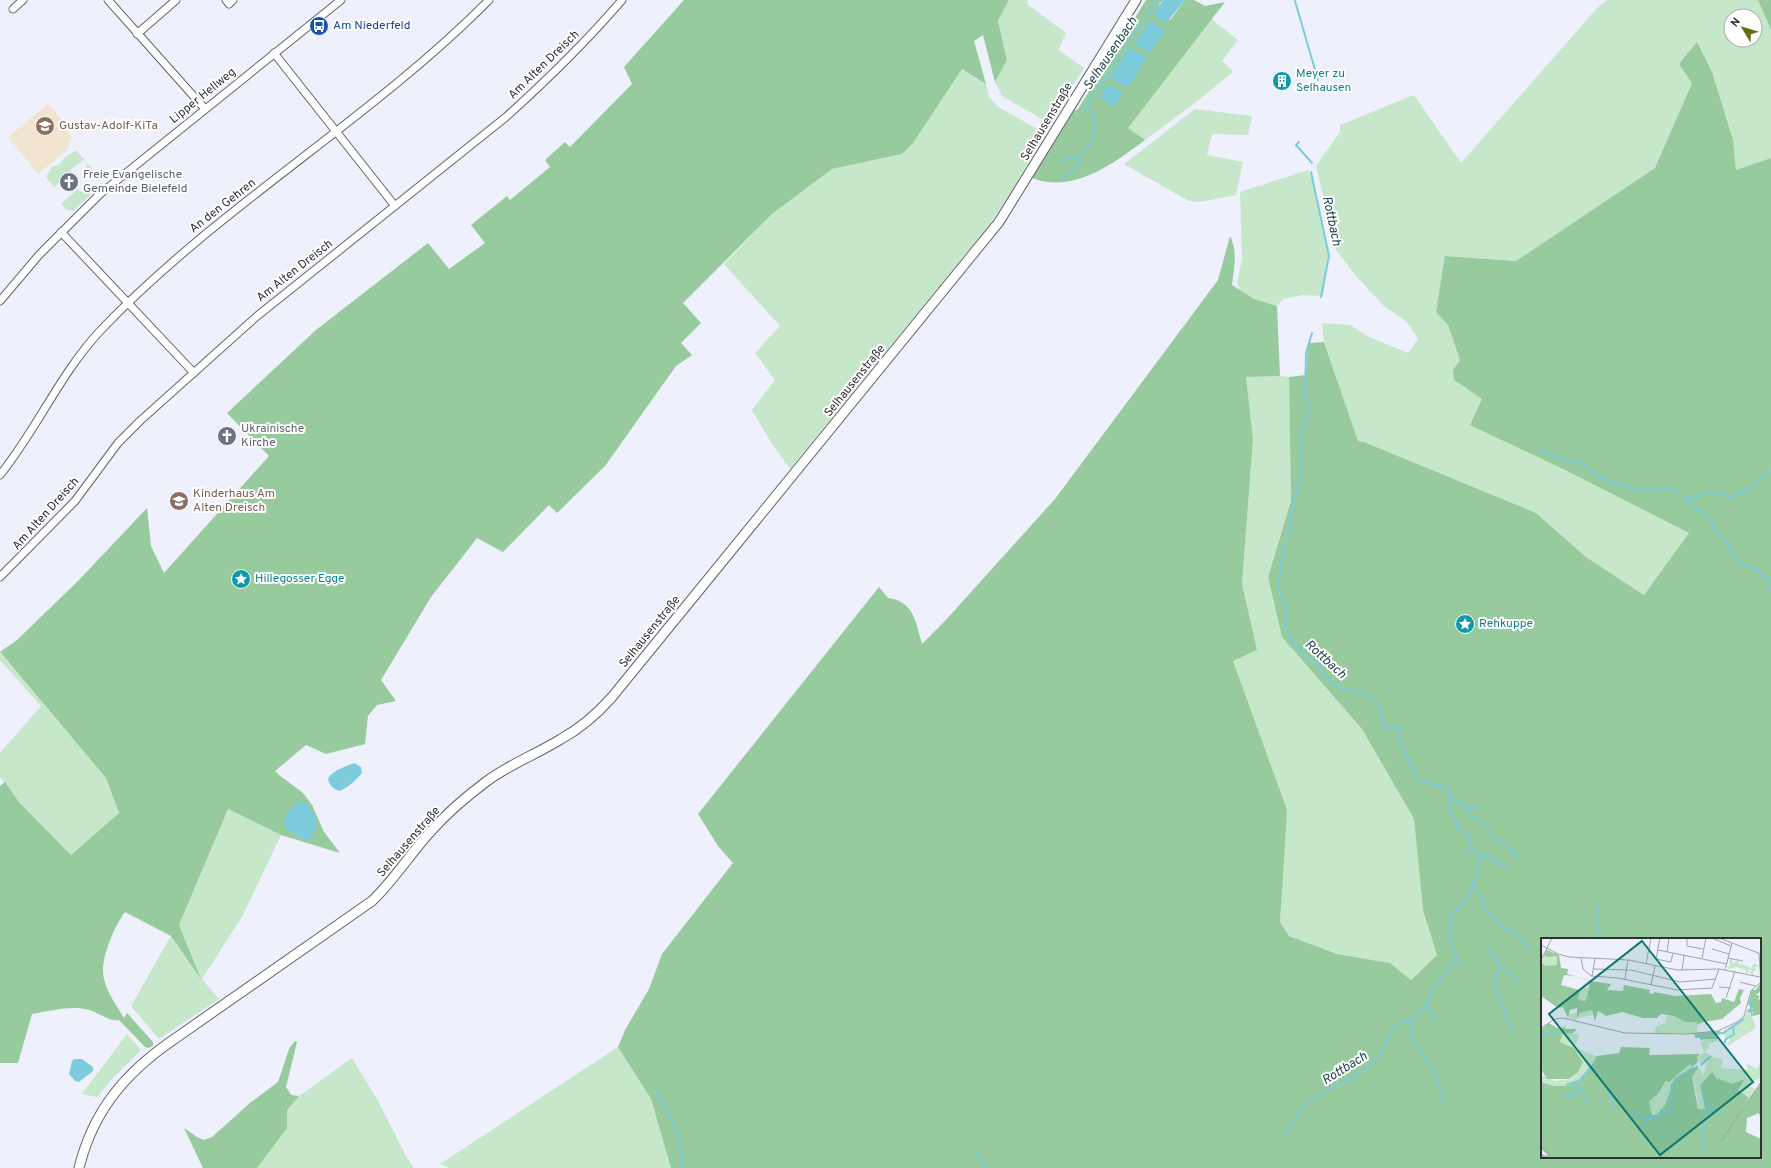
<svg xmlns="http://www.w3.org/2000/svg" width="1771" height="1168" font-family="Overpass,sans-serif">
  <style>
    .education { fill: #f1e5d1 }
    .green { fill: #c6e7ca; fill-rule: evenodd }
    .forest { fill: #97ca9d; fill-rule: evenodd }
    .water { fill: #7dccde }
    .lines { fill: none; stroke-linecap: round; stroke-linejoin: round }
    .stream { stroke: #7dccde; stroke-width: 2 }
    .minor-casing { stroke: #63656e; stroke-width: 9 }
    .tertiary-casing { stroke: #63656e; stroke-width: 11 }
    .minor { stroke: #fff; stroke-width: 7 }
    .tertiary { stroke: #fff; stroke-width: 9 }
    .labels { text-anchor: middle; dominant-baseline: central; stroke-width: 4; stroke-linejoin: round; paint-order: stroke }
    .transit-label { font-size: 12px; fill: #164399; stroke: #fff; text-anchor: start }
    .street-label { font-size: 12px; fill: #2f3034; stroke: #fff }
    .culture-label { font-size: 12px; fill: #0d838f; stroke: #fff; text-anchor: start }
    .education-label { font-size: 12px; fill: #785e54; stroke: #fff; text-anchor: start }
    .worship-label { font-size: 12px; fill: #5b616d; stroke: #fff; text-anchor: start }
    .water-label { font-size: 13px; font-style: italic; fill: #20454e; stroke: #fff }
    .inset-river { fill: none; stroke: #7dccde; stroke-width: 2 }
    .inset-road { fill: none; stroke: #a2a3ab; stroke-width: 1 }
    .view { fill: #0f766e; fill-opacity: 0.15; stroke: #0f766e; stroke-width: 2 }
    .inset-edge { fill: none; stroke: #2f3034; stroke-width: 2 }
  </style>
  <rect width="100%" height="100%" fill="#eef0fb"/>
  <polygon class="education" points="48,104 63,121 61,123 72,136 69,141 68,149 38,174 8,137"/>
  <g class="green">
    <polygon points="1009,0 1028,0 1027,4 1066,33 1058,50 1084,68 1049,123 1002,96 995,82 1007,60 998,21"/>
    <path d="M1607 0H1758L1771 30V158L1736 170 1733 140 1712 72 1697 43 1692 83 1655 168 1516 261 1446 256 1436 312 1448 325 1460 360 1453 370 1454 380 1482 399 1471 425 1567 471 1689 533 1644 595 1586 557 1536 513 1364 442 1358 441 1324 342 1322 323 1350 325 1369 337 1408 353 1418 339 1407 322 1385 307 1357 277 1336 250 1316 166 1340 132V125L1414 95 1461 163 1599 6ZM1731 16H1755V40H1731Z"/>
    <polygon points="1211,19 1238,40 1222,61 1233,72 1191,106 1145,140 1128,128"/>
    <polygon points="962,69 986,84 989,97 998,107 1045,133 1016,184 989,225 790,469 771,442 752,410 775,380 755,353 780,326 724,264 772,214 832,169 902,154 913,143"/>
    <polygon points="1195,109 1252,116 1248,135 1212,134 1207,155 1243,162 1236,195 1200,202 1189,201 1124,164"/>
    <polygon points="76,150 93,170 86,176 82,171 86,168 87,164 84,160 70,170 72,172 54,187 46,177 52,167 60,164 65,157"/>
    <polygon points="1308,170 1313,181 1329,252 1323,296 1302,295 1283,299 1277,306 1254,299 1240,290 1237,283 1242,259 1240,192"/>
    <polygon points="88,186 93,192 73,211 67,210 61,204 78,189 81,192"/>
    <polygon points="1280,376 1289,377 1291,501 1268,577 1282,637 1362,729 1414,819 1423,910 1437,955 1411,980 1390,963 1337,954 1289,936 1280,922 1282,870 1232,661 1257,650 1242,584 1253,439 1246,377"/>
    <polygon points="0,653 106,778 119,813 71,855 18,801 0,777 0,753 41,706 0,660"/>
    <polygon points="228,809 281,835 243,915 202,979 219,999 159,1039 131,1006 171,936 200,977 179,925"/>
    <polygon points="127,1034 141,1050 110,1081 97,1097 82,1094"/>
    <polygon points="618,1047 651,1099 671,1168 450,1168 440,1164"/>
    <polygon points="352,1058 377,1099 407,1158 414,1168 257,1168 287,1128 287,1110 295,1099"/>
  </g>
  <g class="forest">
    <path d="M684 0H1009L998 21 1007 60 995 82 983 35 974 41 986 84 962 69 913 143 902 154 832 169 772 214 683 303 701 323 681 343 692 355 676 366 605 466 557 513 549 505 503 552 477 538 431 597 381 680 396 701 377 705 368 716 365 744 326 754 306 745 275 771 279 775 303 793 312 805 324 832 340 853 281 835 228 809 179 925 201 979 171 936 125 912C114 927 99 961 104 979 107 993 117 1006 124 1018L127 1013 153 1042V1046L148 1048 145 1047 119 1020C108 1022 99 1012 89 1010 71 1005 51 1011 32 1014L18 1063H0V786L5 782 18 801 71 855 119 813 106 778 0 652 17 640 78 581 147 508 151 546 164 573 269 456 227 413 316 330 428 243 449 269 485 243 471 225 507 196 510 200 550 167 545 160 565 142 570 147 632 84 624 67Z"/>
    <path d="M1146 0H1163L1159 4 1170 20 1185 0H1194L1205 6 1225 2 1128 128 1145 140C1113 164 1073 194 1032 178L1074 111 1078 109Z"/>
    <polygon points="1758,0 1771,0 1771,30"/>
    <path d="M1697 42 1712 72 1733 140 1736 170 1771 158V1168H671L651 1099 618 1047 625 1030 649 989 662 954 733 863 718 846 698 814 879 587 888 598C914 601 916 623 922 644L944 622 1055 499 1218 280 1230 236C1238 252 1234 267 1232 285L1254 299 1277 306 1280 376 1246 377 1253 439 1242 584 1257 650 1233 661 1287 810 1280 922 1289 936 1337 954 1390 963 1411 980 1437 955 1423 910 1414 819 1362 729 1282 637 1268 577 1291 501 1289 377 1306 375 1308 343 1324 342 1358 441 1364 442 1536 513 1586 557 1644 595 1689 533 1567 471 1470 425 1482 399 1454 380 1453 370 1460 360 1448 325 1436 312 1445 256 1516 261 1655 168 1692 83 1679 64ZM1542 939H1760V1157H1542Z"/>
    <polygon points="295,1041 297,1042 286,1087 291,1095 299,1096 287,1110 287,1128 257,1168 203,1168 184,1128 197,1137 204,1140 212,1137 250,1103 278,1082 289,1049"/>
  </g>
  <g class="water">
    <polygon points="1163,0 1185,0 1166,23 1153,15"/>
    <polygon points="1150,20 1165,31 1149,53 1134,44"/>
    <polygon points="1130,48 1147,58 1127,88 1110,78"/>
    <polygon points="1108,84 1123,93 1114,107 1100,97"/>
    <path d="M354 763 361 767 362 773C355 781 349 787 339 791 332 788 329 785 328 778 335 769 345 767 354 763Z"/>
    <path d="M299 801 305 802C311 808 319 820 316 829 314 833 311 837 308 840L305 841 285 827C282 817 292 806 299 801Z"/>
    <polygon points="74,1059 82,1059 93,1067 93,1071 79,1082 75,1081 69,1074 72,1061"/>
  </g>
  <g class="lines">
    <g class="stream">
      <polyline points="1295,1 1318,80"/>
      <polyline points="1299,142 1296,145 1312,163"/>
      <polyline points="1061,160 1077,158"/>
      <polyline points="1311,172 1329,256 1321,297"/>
      <path d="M1062 179C1071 172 1075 172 1080 161L1077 158C1083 151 1092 145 1095 135 1096 132 1094 129 1094 126 1094 117 1096 114 1087 110L1086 107 1157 0"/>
      <polyline points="1540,450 1560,458 1581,462 1592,472 1609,481 1640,490 1674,489 1712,521 1715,531 1724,538 1736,558 1742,565 1754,567 1767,580 1771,590"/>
      <polyline points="1686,499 1712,492 1731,497 1751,488 1771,470"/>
      <polyline points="1287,539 1291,526 1290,520 1296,491 1301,480 1301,436 1308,413 1308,401 1305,395 1306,353 1312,333"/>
      <path d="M1285 546C1283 558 1278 577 1279 589 1279 594 1283 599 1285 603 1288 612 1285 618 1285 625 1287 638 1306 659 1318 664 1320 674 1333 684 1342 688 1354 692 1370 692 1378 704 1382 710 1381 719 1384 726L1391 728 1397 727 1400 729 1398 738 1414 770 1416 779C1425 784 1444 785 1450 791L1449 809 1455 818 1458 829 1471 836 1468 850 1475 851 1479 855C1490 854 1496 863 1506 868"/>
      <polyline points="1450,798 1465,806 1480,808"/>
      <polyline points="1465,806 1466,811 1470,816 1483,822 1493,837 1509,848 1521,861"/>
      <polyline points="1472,887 1482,896 1483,905 1504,928 1516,932 1521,940 1531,948"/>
      <polyline points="1598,904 1600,912 1596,923 1601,939"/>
      <polyline points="1487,947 1501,967 1513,975 1520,986"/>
      <path d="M1462 966C1450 949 1448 934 1451 914 1462 905 1472 897 1473 881 1478 877 1480 870 1476 863L1484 855"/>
      <path d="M1501 967 1495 976C1497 997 1505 1012 1513 1031"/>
      <polyline points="1427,1004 1436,1021"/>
      <path d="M655 1090C670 1115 684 1138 683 1168"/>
      <polyline points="1445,1103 1441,1096 1436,1075 1414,1041 1411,1028 1413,1019 1424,1009 1432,991 1456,958"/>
      <path d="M1283 1136C1291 1124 1298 1111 1309 1102 1328 1086 1354 1081 1372 1064 1392 1046 1382 1025 1413 1019"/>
      <path d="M977 1153C982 1157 981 1164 987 1168"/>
    </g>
    <g class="minor-casing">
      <g id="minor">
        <polyline points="108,0 205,109"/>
        <polyline points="226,0 229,4 233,0"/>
        <polyline points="13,9 23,0"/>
        <polyline points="137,34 176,0"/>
        <polyline points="274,53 395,206"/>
        <polyline points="61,232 194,373"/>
        <polyline points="0,301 39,255 100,194 341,0"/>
        <path d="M0 475C37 429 60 374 100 331 218 207 369 121 489 0"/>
        <path d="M0 577 75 501 118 443 141 420 256 317 506 117C547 80 586 42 622 0"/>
      </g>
    </g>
    <g class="tertiary-casing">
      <path id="tertiary" d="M79 1168C93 1111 125 1073 173 1040L372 901C394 880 410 854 431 831 447 813 467 796 487 781 510 764 537 754 561 739 581 728 597 714 612 697L999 222 1136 0"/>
    </g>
    <use href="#minor" class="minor"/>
    <use href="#tertiary" class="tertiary"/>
  </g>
  <defs>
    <g id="bus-disc" transform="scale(1)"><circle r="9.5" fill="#1a4fb4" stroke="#fff"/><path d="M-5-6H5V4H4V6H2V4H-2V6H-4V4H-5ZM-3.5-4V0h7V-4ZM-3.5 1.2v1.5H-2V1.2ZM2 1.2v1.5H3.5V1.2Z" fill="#fff"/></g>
    <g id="building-disc" transform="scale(1)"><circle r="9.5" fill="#0f9aa8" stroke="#fff"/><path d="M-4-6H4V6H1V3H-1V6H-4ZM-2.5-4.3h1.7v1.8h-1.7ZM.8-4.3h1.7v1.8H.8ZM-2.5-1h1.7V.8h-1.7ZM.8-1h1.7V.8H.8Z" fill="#fff"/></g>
    <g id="school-disc" transform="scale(1)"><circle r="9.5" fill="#8d6e63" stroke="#fff"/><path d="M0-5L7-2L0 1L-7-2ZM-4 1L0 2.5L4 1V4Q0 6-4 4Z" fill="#fff"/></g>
    <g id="church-disc" transform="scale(1)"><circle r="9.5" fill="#6b7280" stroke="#fff"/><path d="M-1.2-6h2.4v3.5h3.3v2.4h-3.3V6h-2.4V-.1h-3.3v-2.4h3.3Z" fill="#fff"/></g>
    <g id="sight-disc" transform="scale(1)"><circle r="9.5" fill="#0f9aa8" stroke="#fff"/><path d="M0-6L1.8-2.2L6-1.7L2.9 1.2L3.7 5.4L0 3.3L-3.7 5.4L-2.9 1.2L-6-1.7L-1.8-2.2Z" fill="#fff"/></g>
  </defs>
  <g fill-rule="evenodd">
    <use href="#bus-disc" x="319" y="26"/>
    <use href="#building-disc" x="1282" y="81"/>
    <use href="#school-disc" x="45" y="126"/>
    <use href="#church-disc" x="69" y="182"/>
    <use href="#church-disc" x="227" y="436"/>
    <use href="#school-disc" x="179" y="501"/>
    <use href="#sight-disc" x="241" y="579"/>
    <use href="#sight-disc" x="1465" y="624"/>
  </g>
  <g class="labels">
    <g class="transit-label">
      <text x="333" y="26">Am Niederfeld</text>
    </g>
    <g class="street-label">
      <text transform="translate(544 65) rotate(-44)">Am Alten Dreisch</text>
      <text transform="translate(203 96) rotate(-39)">Lipper Hellweg</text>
      <text transform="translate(1047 122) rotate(-59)">Selhausenstraße</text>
      <text transform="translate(223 206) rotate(-38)">An den Gehren</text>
      <text transform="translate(295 271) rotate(-38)">Am Alten Dreisch</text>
      <text transform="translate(855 381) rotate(-51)">Selhausenstraße</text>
      <text transform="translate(46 514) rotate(-48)">Am Alten Dreisch</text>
      <text transform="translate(650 632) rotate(-51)">Selhausenstraße</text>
      <text transform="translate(409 842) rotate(-49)">Selhausenstraße</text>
    </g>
    <g class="culture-label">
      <text x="1296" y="74">Meyer zu<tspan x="1296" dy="14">Selhausen</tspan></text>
      <text x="255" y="579">Hillegosser Egge</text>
      <text x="1479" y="624">Rehkuppe</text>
    </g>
    <g class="education-label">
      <text x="59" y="126">Gustav-Adolf-KiTa</text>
      <text x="193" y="494">Kinderhaus Am<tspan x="193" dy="14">Alten Dreisch</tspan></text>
    </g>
    <g class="worship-label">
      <text x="83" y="175">Freie Evangelische<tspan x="83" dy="14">Gemeinde Bielefeld</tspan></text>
      <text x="241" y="429">Ukrainische<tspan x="241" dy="14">Kirche</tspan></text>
    </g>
    <g class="water-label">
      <text transform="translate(1111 54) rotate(-56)">Selhausenbach</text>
      <text transform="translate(1331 221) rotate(78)">Rottbach</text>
      <text transform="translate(1325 660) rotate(42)">Rottbach</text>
      <text transform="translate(1345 1069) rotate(-32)">Rottbach</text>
    </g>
  </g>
  <g transform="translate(1541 938)">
    <rect width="220" height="220" fill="#eef0fb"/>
    <path d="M3 17 16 18V28H3L0 24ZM191 21 192 26 196 22 199 27 202 24V27L210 29 206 30 210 31 213 25 219 29H212L216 31 212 34 214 37 208 35 211 32H208L207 35H205V32L196 29 186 31 190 26 187 25 190 24 188 22ZM23 37 49 42 46 60 44 63 37 62 39 50H47L49 43ZM51 71 52 77 36 80 35 83 28 80 29 76 37 75 36 77ZM206 74 211 78 215 90 187 108 185 106 189 103 188 100 185 102 182 94 198 84ZM126 77 140 80 145 84H156V95H113L116 88 124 85ZM32 95 39 97 33 110 19 104 22 96ZM162 101H176V104L167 105 169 111 165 109 166 112 164 114 170 118 160 127 156 120 163 114 159 103 163 104ZM36 111 56 118 50 129 37 143 26 148H10L0 144V137L14 143 30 141 42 125ZM170 118 182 122 180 130 207 132 205 125 216 131 220 122V140L211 143 209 148 214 151 208 160 196 152 201 143 191 146 166 139 159 147 164 171H157L156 158 151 139 158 129 163 137 165 125ZM149 126 152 129 134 140 124 167 115 177H111L108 163 117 156 126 143 128 144Z" fill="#c6e7ca"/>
    <path d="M6 12 18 17 20 30 27 31 26 36 35 38 23 37 20 47 39 52 37 62 44 63 46 60 49 43 70 46 66 52 82 53 83 47 109 52 108 55 112 56 113 54 134 58 170 56 175 65 180 64 181 60 193 64 198 51 203 52 199 60 200 65 181 81 162 84 157 87 160 83 156 87V84H145L133 78 120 76 116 80H102L81 74 65 78 57 73 54 83 51 72 39 75 36 80V70L29 72 27 80 22 69 17 70 0 58V24L4 28 16 27V18L6 19 3 17ZM219 46 220 53 215 57 219 58 217 61 220 62V76L212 78V73L209 75 206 74 207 71H212L207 66 211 52H215ZM8 85 20 92 23 88 24 91H36L32 95 22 96 19 104 33 110 42 124 37 134 28 141H6L0 131V91ZM179 93 181 95 176 97 178 101H162V103L152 96ZM80 109 109 110 108 117H111L159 116 156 119 157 124 151 129 149 126 128 144 125 143 117 156 108 163 111 177H115L124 167 134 140 152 129 157 130 151 139 157 171H164L159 147 171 134 175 140 191 146 204 141 197 152 208 160 198 175 220 145V183L218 175 206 180 205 194 220 201V220H0V216L8 218 0 211V144L12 148H26L37 143 50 129 56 118 78 115Z" fill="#97ca9d"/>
    <path class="inset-river" d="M209 62 211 78M0 98 5 95H17M154 99 182 95 203 81M184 105V102L193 96 192 89M160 127 170 118M139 139 157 128M25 147 37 143M38 149 47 164M70 153 69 159 74 169M162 154 167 169 180 175M33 159 39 142 55 123M22 160 34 154M91 176 108 179M128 178 131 146 138 140M115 180 119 176 126 175M103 187 107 180 116 179M163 214 161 200 167 169"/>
    <path class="inset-road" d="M119 0 115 21 130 24 132 15M146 0V8L162 11M171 0 190 8M178 0 220 16M0 7 17 16 28 19 88 22 136 32 178 31 219 39M171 11 188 16M117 12 186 26M126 14 128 0M218 16 220 45M40 20 42 31 50 38 77 40 136 52 171 50 178 31M161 20 165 0M187 20 202 23M0 22 11 0M105 26 110 0M52 31 90 32 139 44 175 41M184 32 191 5M141 33 143 17M51 38 54 21M84 41 87 22M199 44 214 48M110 47 114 28M178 49 190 50M185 60 194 33M0 90 14 81 22 80 84 95 146 96 177 93 196 84 203 78 210 53 220 44M180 203 220 144M0 209 7 214 8 220"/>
    <path class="view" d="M101 3 212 144 119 217 8 76Z"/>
    <rect width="220" height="220" class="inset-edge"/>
  </g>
  <g transform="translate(1743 28) rotate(308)"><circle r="19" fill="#ffffff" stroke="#acacae"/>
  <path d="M0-3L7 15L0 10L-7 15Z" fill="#666c0f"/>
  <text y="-6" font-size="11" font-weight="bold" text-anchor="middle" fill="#2f3034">N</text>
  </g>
</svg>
